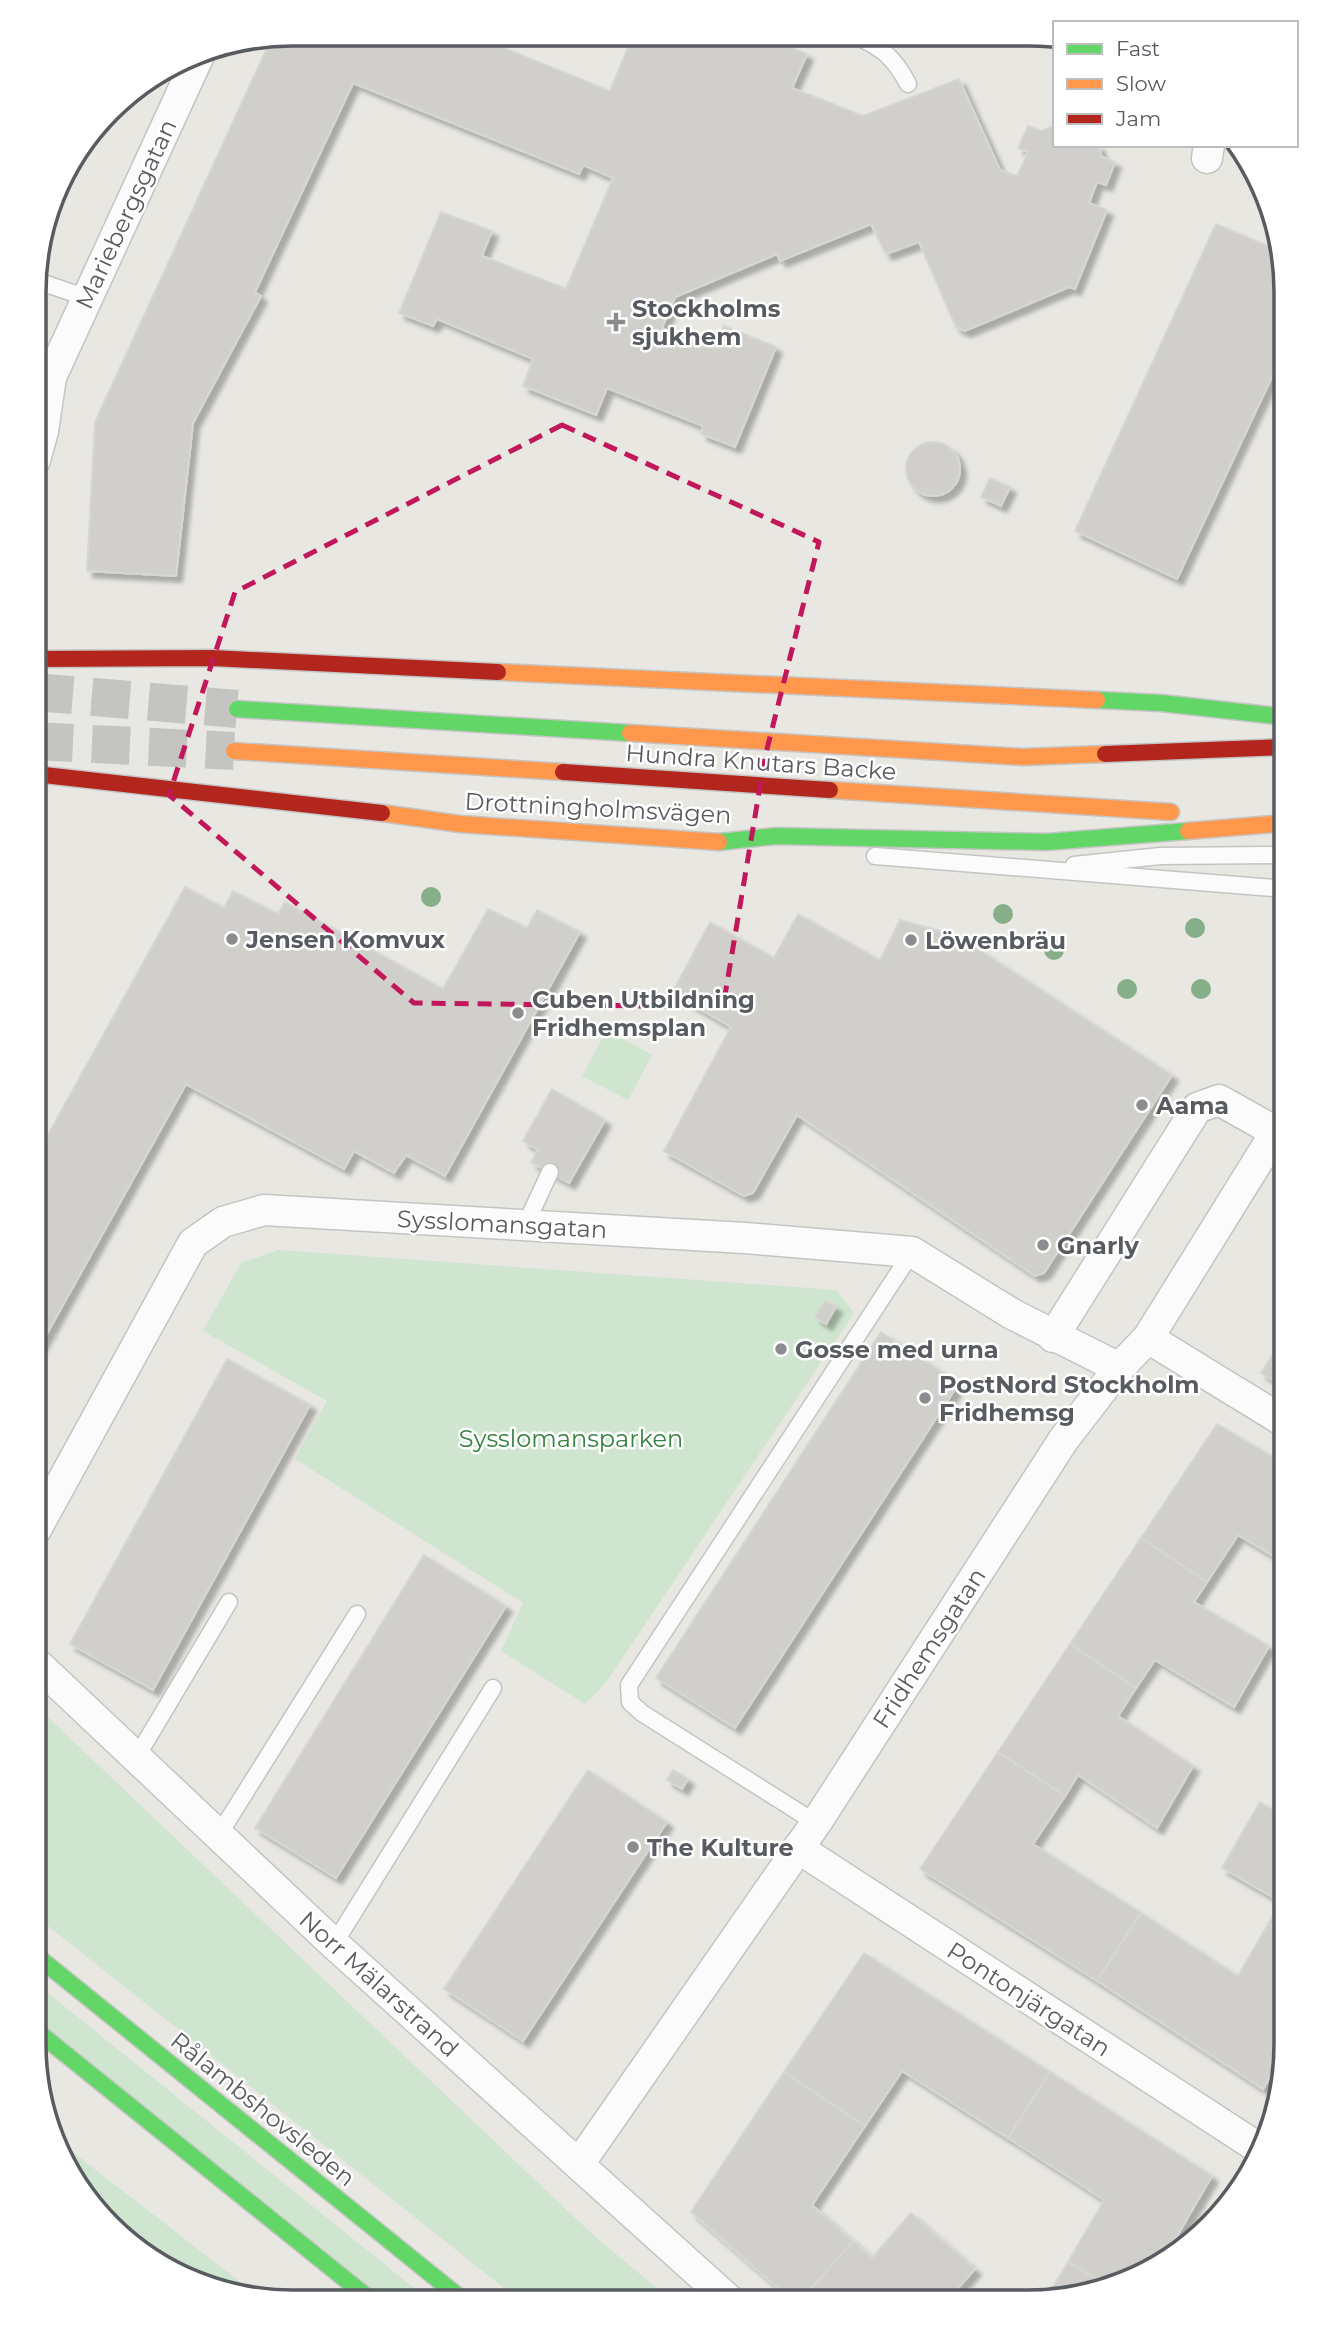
<svg xmlns="http://www.w3.org/2000/svg" width="1319" height="2335" font-family="Montserrat,sans-serif">
  <style>
    .green { fill: #cfe5cf }
    .building { fill: #d0cfcc; stroke: #d7d6d2; stroke-width: 2; filter: url(#shadow) }
    .lines { fill: none; stroke-linecap: round; stroke-linejoin: round }
    .secondary-tunnel { stroke: #c4c4c2; stroke-width: 38; stroke-dasharray: 38 19; stroke-linecap: butt }
    .lane-casing { stroke: #c4c4c3; stroke-width: 19 }
    .street-casing { stroke: #c4c4c3; stroke-width: 33 }
    .fast-casing { stroke: #c5c5c4; stroke-width: 19 }
    .slow-casing { stroke: #c5c5c4; stroke-width: 19 }
    .jam-casing { stroke: #c5c5c4; stroke-width: 19 }
    .lane { stroke: #fcfbfb; stroke-width: 16 }
    .street { stroke: #fcfbfb; stroke-width: 30 }
    .fast { stroke: #63d668; stroke-width: 16 }
    .slow { stroke: #ff974d; stroke-width: 16 }
    .jam { stroke: #b3261e; stroke-width: 16 }
    .tree { fill: #86af89 }
    .marked { fill: none; stroke: #c2185b; stroke-width: 5; stroke-dasharray: 14 9; stroke-linejoin: round }
    .poi-dot { fill: #8a8c8e; stroke: #fff; stroke-width: 2.5 }
    .labels { text-anchor: middle; dominant-baseline: central; stroke-width: 5; stroke-linejoin: round; paint-order: stroke }
    .street-label { font-size: 24px; fill: #585b60; stroke: #fff }
    .poi-label { font-size: 24px; font-weight: bold; fill: #585b60; stroke: #fff; text-anchor: start }
    .park-label { font-size: 24px; fill: #368240; stroke: #fff }
    .rim { fill: none; stroke: #585b60; stroke-width: 3.5 }
  </style>
  <defs>
    <filter id="shadow"><feDropShadow dx="6" dy="6" stdDeviation="2" flood-color="#0004"/></filter>
  </defs>
  <rect width="100%" height="100%" fill="#e8e7e2"/>
  <g class="green">
    <polygon points="607,1030 652,1055 628,1100 582,1076"/>
    <polygon points="279,1250 837,1290 854,1313 605,1684 585,1704 501,1651 523,1603 295,1459 327,1401 203,1331 241,1263"/>
    <polygon points="34,1704 590,2232 672,2301 519,2300 33,1914"/>
    <polygon points="33,1981 429,2300 386,2300 33,2016"/>
    <polygon points="52,2136 262,2299 263,2300 192,2282 134,2248 86,2201"/>
  </g>
  <g class="building">
    <polygon points="291,33 469,34 610,91 633,35 700,36 708,39 709,36 763,36 807,54 792,88 863,116 959,79 1000,170 1017,176 1028,152 1018,148 1028,126 1042,131 1055,125 1055,145 1098,145 1102,157 1115,162 1106,185 1097,182 1089,203 1107,210 1075,289 1069,287 965,331 956,327 919,242 886,254 871,224 780,261 777,254 675,297 662,328 714,349 724,326 776,347 735,447 701,434 703,426 607,388 596,415 523,386 533,359 437,319 433,326 399,313 441,212 492,231 482,256 566,289 613,178 583,165 579,174 353,83 255,292 261,296 193,423 176,576 87,571 95,422 272,37"/>
    <polygon points="1216,224 1279,251 1286,291 1286,347 1177,579 1075,531"/>
    <circle cx="933" cy="469" r="27"/>
    <polygon points="990,478 1010,487 1001,506 981,497"/>
    <polygon points="185,887 224,908 233,891 278,914 285,902 443,989 488,909 527,928 537,910 580,932 445,1176 406,1155 394,1173 354,1151 344,1169 186,1084 34,1357 34,1160"/>
    <polygon points="798,914 880,960 900,920 958,936 1172,1075 1044,1273 1035,1276 797,1115 753,1193 744,1196 664,1151 731,1027 672,993 710,922 774,958"/>
    <polygon points="552,1089 605,1120 569,1183 531,1162 538,1150 523,1141"/>
    <polygon points="825,1301 836,1307 826,1324 815,1317"/>
    <polygon points="881,1332 959,1383 735,1728 656,1678"/>
    <polygon points="1285,1335 1285,1387 1261,1373"/>
    <polygon points="227,1359 310,1405 153,1690 70,1644"/>
    <polygon points="1217,1424 1285,1464 1285,1563 1238,1535 1207,1582 1141,1538"/>
    <polygon points="1141,1538 1207,1582 1194,1602 1269,1646 1234,1707 1155,1660 1136,1688 1070,1644"/>
    <polygon points="424,1555 506,1606 336,1878 255,1828"/>
    <polygon points="1070,1644 1136,1688 1118,1716 1193,1766 1157,1828 1078,1775 1065,1796 998,1752"/>
    <polygon points="998,1752 1065,1796 1033,1844 1141,1913 1097,1981 920,1869"/>
    <polygon points="588,1770 667,1822 523,2041 444,1989"/>
    <polygon points="673,1770 688,1779 682,1789 667,1780"/>
    <polygon points="1260,1802 1285,1817 1285,1934 1268,1924 1281,1902 1222,1868"/>
    <polygon points="1141,1913 1238,1976 1268,1924 1285,1934 1285,2051 1263,2089 1097,1981"/>
    <polygon points="864,1953 1050,2072 1008,2138 902,2071 865,2126 784,2072"/>
    <polygon points="784,2072 865,2126 812,2205 853,2241 800,2301 793,2301 691,2212"/>
    <polygon points="1050,2072 1212,2176 1163,2260 1112,2288 1068,2262 1104,2200 1008,2138"/>
    <polygon points="911,2213 975,2269 946,2302 800,2301 853,2241 872,2258"/>
    <polygon points="1068,2262 1112,2288 1046,2299"/>
  </g>
  <g class="lines">
    <g class="secondary-tunnel">
      <polyline points="35,692 237,709"/>
      <polyline points="35,741 234,751"/>
    </g>
    <g class="lane-casing">
      <g id="lane">
        <polyline points="567,35 569,35"/>
        <path d="M857 37C883 48 895 59 908 84"/>
        <polyline points="35,280 87,298"/>
        <polyline points="875,856 1286,889"/>
        <polyline points="1074,865 1160,856 1286,855"/>
        <polyline points="525,1226 550,1172"/>
        <polyline points="136,1758 229,1602"/>
        <polyline points="816,1823 642,1713 630,1702 629,1685 912,1252"/>
        <polyline points="218,1836 357,1614"/>
        <polyline points="334,1944 493,1688"/>
      </g>
    </g>
    <g class="street-casing">
      <g id="street">
        <polyline points="1207,158 1209,145"/>
        <polyline points="35,398 51,377 201,51"/>
        <polyline points="35,460 43,431 51,377"/>
        <polyline points="1053,1337 1197,1108 1219,1100 1276,1132"/>
        <polyline points="1148,1338 1285,1422"/>
        <polyline points="34,1533 193,1243 223,1222 264,1210 745,1238 912,1252 1012,1314 1119,1368"/>
        <polyline points="34,1661 334,1944 730,2301"/>
        <polyline points="798,1848 1260,2149"/>
        <polyline points="579,2164 816,1823 1064,1439 1119,1368 1148,1338 1276,1132 1285,1125"/>
      </g>
    </g>
    <g class="fast-casing">
      <g id="fast">
        <polyline points="1097,700 1161,703 1286,717"/>
        <polyline points="237,709 630,733"/>
        <polyline points="719,842 776,836 1046,842 1188,831"/>
        <polyline points="33,1953 463,2300"/>
        <polyline points="33,2028 371,2300"/>
      </g>
    </g>
    <g class="slow-casing">
      <g id="slow">
        <polyline points="498,672 1097,700"/>
        <polyline points="630,733 1023,757 1105,754"/>
        <polyline points="234,751 563,772"/>
        <polyline points="830,790 1171,812"/>
        <polyline points="382,813 460,824 719,842"/>
        <polyline points="1188,831 1286,823"/>
      </g>
    </g>
    <g class="jam-casing">
      <g id="jam">
        <polyline points="35,659 212,658 498,672"/>
        <polyline points="1105,754 1286,747"/>
        <polyline points="563,772 830,790"/>
        <polyline points="35,774 382,813"/>
      </g>
    </g>
    <use href="#lane" class="lane"/>
    <use href="#street" class="street"/>
    <use href="#fast" class="fast"/>
    <use href="#slow" class="slow"/>
    <use href="#jam" class="jam"/>
  </g>
  <g class="tree">
    <circle cx="431" cy="897" r="10"/>
    <circle cx="1003" cy="914" r="10"/>
    <circle cx="1195" cy="928" r="10"/>
    <circle cx="1054" cy="950" r="10"/>
    <circle cx="1127" cy="989" r="10"/>
    <circle cx="1201" cy="989" r="10"/>
  </g>
  <path class="marked" d="M562 425 819 542 765 757 723 1007 414 1003 169 795 235 592Z"/>
  <g class="poi-dot">
    <path d="M612.5 311.5h7v7h7v7h-7v7h-7v-7h-7v-7h7z"/>
    <circle cx="232" cy="939" r="7"/>
    <circle cx="911" cy="940" r="7"/>
    <circle cx="518" cy="1013" r="7"/>
    <circle cx="1142" cy="1105" r="7"/>
    <circle cx="1043" cy="1245" r="7"/>
    <circle cx="781" cy="1349" r="7"/>
    <circle cx="925" cy="1398" r="7"/>
    <circle cx="633" cy="1847" r="7"/>
  </g>
  <g class="labels">
    <g class="street-label">
      <text transform="translate(126 214) rotate(-65)">Mariebergsgatan</text>
      <text transform="translate(761 762) rotate(4)">Hundra Knutars Backe</text>
      <text transform="translate(598 808) rotate(3)">Drottningholmsvägen</text>
      <text transform="translate(502 1224) rotate(3)">Sysslomansgatan</text>
      <text transform="translate(929 1648) rotate(-57)">Fridhemsgatan</text>
      <text transform="translate(379 1984) rotate(42)">Norr Mälarstrand</text>
      <text transform="translate(1029 1999) rotate(33)">Pontonjärgatan</text>
      <text transform="translate(263 2109) rotate(39)">Rålambshovsleden</text>
    </g>
    <g class="poi-label">
      <text x="632" y="308">Stockholms<tspan x="632" dy="28">sjukhem</tspan></text>
      <text x="246" y="939">Jensen Komvux</text>
      <text x="925" y="940">Löwenbräu</text>
      <text x="532" y="999">Cuben Utbildning<tspan x="532" dy="28">Fridhemsplan</tspan></text>
      <text x="1156" y="1105">Aama</text>
      <text x="1057" y="1245">Gnarly</text>
      <text x="795" y="1349">Gosse med urna</text>
      <text x="939" y="1384">PostNord Stockholm<tspan x="939" dy="28">Fridhemsg</tspan></text>
      <text x="647" y="1847">The Kulture</text>
    </g>
    <g class="park-label">
      <text x="571" y="1438">Sysslomansparken</text>
    </g>
  </g>
  <path d="M0 0H1319V2335H0ZM292 46H1028A246 246 0 0 1 1274 292V2044A246 246 0 0 1 1028 2290H292A246 246 0 0 1 46 2044V292A246 246 0 0 1 292 46Z" fill="#fff" fill-rule="evenodd"/>
  <path class="rim" d="M292 46H1028A246 246 0 0 1 1274 292V2044A246 246 0 0 1 1028 2290H292A246 246 0 0 1 46 2044V292A246 246 0 0 1 292 46Z"/>
  <rect x="1053" y="21" width="245" height="126" fill="#ffffff" stroke="#bcbdbf" stroke-width="2"/>
  <rect x="1067" y="44" width="35" height="10" fill="#63d668" stroke="#bcbdbf" stroke-width="2"/>
  <text x="1116" y="56" font-size="21" fill="#585b60">Fast</text>
  <rect x="1067" y="79" width="35" height="10" fill="#ff974d" stroke="#bcbdbf" stroke-width="2"/>
  <text x="1116" y="91" font-size="21" fill="#585b60">Slow</text>
  <rect x="1067" y="114" width="35" height="10" fill="#b3261e" stroke="#bcbdbf" stroke-width="2"/>
  <text x="1116" y="126" font-size="21" fill="#585b60">Jam</text>
</svg>
